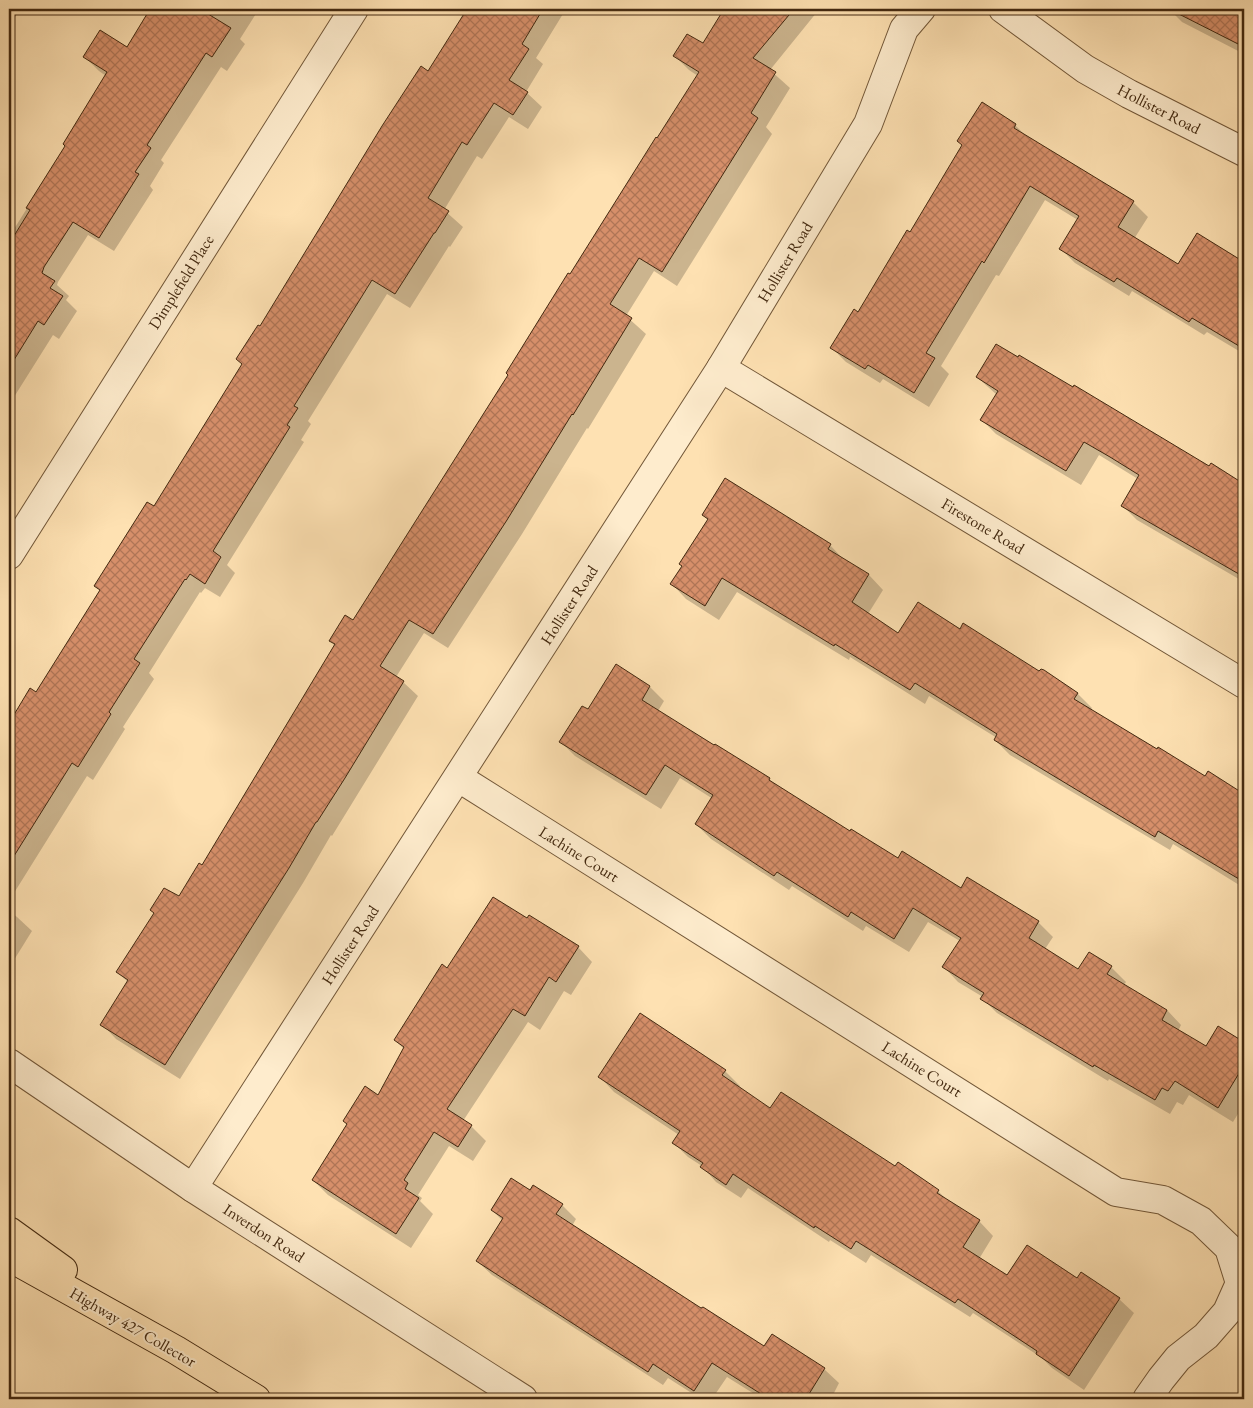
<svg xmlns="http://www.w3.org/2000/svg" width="1253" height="1408" font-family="'EB Garamond',serif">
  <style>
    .shadow { fill: #0003 }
    .building { fill: url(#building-cross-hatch); stroke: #432910 }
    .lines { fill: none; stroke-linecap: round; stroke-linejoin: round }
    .street-casing { stroke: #725738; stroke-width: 30 }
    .highway-casing { stroke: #432910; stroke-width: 30 }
    .street { stroke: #feeccd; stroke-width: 28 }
    .highway { stroke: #fee1b2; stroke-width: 28 }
    .labels { text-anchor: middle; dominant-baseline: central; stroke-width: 4; stroke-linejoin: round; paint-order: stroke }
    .street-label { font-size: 16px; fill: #432910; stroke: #feeccd }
  </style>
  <defs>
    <pattern id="building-cross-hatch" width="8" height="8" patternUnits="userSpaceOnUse" patternTransform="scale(1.25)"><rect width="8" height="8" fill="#d68f6a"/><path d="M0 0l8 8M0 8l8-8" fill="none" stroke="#af7556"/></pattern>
  </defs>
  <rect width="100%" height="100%" fill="#fee1b2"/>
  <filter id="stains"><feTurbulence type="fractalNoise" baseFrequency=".004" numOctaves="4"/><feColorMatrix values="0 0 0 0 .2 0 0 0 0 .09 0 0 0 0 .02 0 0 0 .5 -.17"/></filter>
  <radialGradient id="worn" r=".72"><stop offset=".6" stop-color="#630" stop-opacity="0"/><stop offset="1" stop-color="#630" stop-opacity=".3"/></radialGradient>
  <g class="shadow">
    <polygon points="9,9 20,9 9,27"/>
    <polygon points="152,9 259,9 240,39 245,44 227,71 221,67 161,160 164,163 150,186 153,190 114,251 88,235 58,282 57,285 69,296 66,300 77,311 59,339 53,335 9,405 9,237 66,146 106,76 99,71 85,57 127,49"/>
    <polygon points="469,9 566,9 536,58 543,64 526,92 542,107 528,129 509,117 482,159 477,156 444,210 463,227 450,247 449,246 410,308 387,294 308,421 311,424 301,440 304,442 227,565 235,573 220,597 205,588 201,593 200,592 149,673 154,679 123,727 125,729 93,780 87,776 9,901 9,726 30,690 36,694 243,365 260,327"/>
    <polygon points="726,9 814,9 817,12 770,70 790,88 766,127 772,134 677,286 654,271 626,316 646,334 588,429 587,428 522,534 448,648 424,633 396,677 403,682 418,696 359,792 332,836 331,835 303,883 180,1079 116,1039 102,1024 128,982 117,972 179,898 202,866 335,646 330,641 353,622 698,76 689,70 675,56 703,45"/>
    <polygon points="1169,9 1244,9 1244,54 1182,22"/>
    <polygon points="1015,125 1030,140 1133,202 1148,217 1134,239 1178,266 1197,235 1244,263 1244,354 1207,332 1204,335 1132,291 1129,296 1075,263 1061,249 1078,220 1045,200 999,276 996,275 941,366 949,374 929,407 883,379 880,383 846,362 832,348 859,314 910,233"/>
    <polygon points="977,377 1210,468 1211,465 1244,485 1244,582 1137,520 1122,505 1138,479 1099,455 1081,485 996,434 982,420 997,395"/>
    <polygon points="703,515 830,545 844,560 869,575 883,590 868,614 899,635 960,630 1078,694 1092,708 1091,710 1205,778 1208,773 1244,796 1244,888 1173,844 1170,850 1010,755 995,740 997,738 929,696 925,704 850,657 849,660 737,592 719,620 686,599 672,584 708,520"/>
    <polygon points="650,687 664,701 658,711 769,779 776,786 850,833 898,860 961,889 1038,922 1053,937 1045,949 1079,971 1111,967 1126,982 1124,985 1167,1010 1181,1025 1178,1031 1207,1048 1219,1028 1244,1044 1244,1104 1233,1122 1189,1095 1183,1105 1177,1102 1170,1114 1109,1079 1108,1081 997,1013 982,998 983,997 958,982 944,967 960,941 928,922 909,952 866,926 863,931 792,886 789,890 711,839 696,824 713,799 680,778 661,809 575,756 561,742 588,711"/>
    <polygon points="9,911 17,917 32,931 9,968"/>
    <polygon points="578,947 592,962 571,995 564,991 540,1030 528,1022 463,1121 471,1126 486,1141 473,1161 449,1146 418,1195 422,1198 420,1201 433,1214 411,1248 328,1195 313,1180 379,1097 404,1049 395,1040 448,970"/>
    <polygon points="725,1071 740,1086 738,1088 770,1110 896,1168 938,1191 951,1204 979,1221 993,1236 979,1259 1007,1277 1077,1280 1081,1274 1119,1299 1134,1313 1084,1390 1052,1368 1042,1358 973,1313 970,1317 871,1255 866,1263 830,1240 829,1242 748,1188 741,1198 716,1182 702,1166 688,1157 674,1143 679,1135 614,1092 600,1077"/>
    <polygon points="530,1192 562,1205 576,1219 572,1226 702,1310 764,1348 824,1369 839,1383 831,1399 753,1399 756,1395 727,1377 712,1399 701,1399 668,1378 663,1385 492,1275 477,1261 503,1221 492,1210"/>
  </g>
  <g class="building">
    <polygon points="150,9 200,9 231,28 212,57 206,53 147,145 151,148 135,172 139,174 99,238 73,222 44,267 42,273 55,281 50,288 63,296 44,325 38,321 9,368 9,244 30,210 26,208 65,146 63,144 107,72 83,57 100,30 127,47"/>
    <polygon points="467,9 543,9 522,44 529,49 509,80 528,92 513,115 494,103 467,145 462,142 428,198 449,211 435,233 434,233 395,294 372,280 294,406 298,408 287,425 290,427 213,551 221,557 205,584 190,574 186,580 185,579 134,659 140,663 109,712 111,714 78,767 72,763 9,864 9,723 30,688 36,692 100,590 94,586 147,502 154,506 242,364 236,359 258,325 260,326 382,126 421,66 428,71"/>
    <polygon points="724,9 794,9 753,58 776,72 751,113 758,118 662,272 639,258 610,304 632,318 573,415 572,414 507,520 433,634 409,620 380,666 404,681 345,778 317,822 316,822 289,868 165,1065 100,1025 128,980 116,972 154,913 150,910 164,888 179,896 199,863 202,865 335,644 329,641 345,615 353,620 508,375 506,373 568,273 570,274 656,137 657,138 699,72 673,56 687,34 703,43"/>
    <polygon points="1169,9 1244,9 1244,47"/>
    <polygon points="982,102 1016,124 1014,128 1134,201 1118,227 1178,264 1197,233 1244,262 1244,349 1192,318 1189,322 1117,278 1114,282 1059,249 1079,216 1030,186 984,263 982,261 926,353 935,358 914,393 868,365 865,369 830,348 854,309 858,312 907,230 910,232 962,145 957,141"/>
    <polygon points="996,344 1018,357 1019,355 1073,387 1074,385 1209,466 1211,463 1244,484 1244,577 1121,506 1139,475 1110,457 1084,442 1066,471 980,420 998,391 976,377"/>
    <polygon points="725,478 831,544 828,549 869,574 852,602 898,633 918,602 960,629 963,623 1039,671 1041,669 1044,670 1078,693 1074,699 1157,749 1158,747 1205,776 1208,771 1244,794 1244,882 1158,831 1155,837 994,740 997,734 915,683 910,690 835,644 834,646 722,578 705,606 670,584 682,566 679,564 708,519 702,515"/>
    <polygon points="616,664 650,686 642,700 714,745 715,744 770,778 769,780 850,831 851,829 898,858 902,851 961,888 967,877 1039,921 1029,938 1078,969 1089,952 1112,966 1107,974 1167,1010 1162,1020 1206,1046 1218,1026 1244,1042 1244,1065 1218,1108 1175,1081 1168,1091 1162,1088 1155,1100 1094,1065 1093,1067 980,999 984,993 942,967 961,938 913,908 894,939 851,912 848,917 777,872 774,876 695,824 713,795 665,765 646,795 559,742 582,706 588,709"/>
    <polygon points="493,897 527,918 529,915 579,946 556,982 549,977 525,1016 513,1009 447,1109 472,1125 458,1147 434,1132 404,1180 408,1183 405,1189 419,1198 396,1234 312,1180 347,1124 343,1121 365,1086 378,1095 404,1047 394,1040 442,964 447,968"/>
    <polygon points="640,1013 726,1070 722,1075 770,1108 781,1092 895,1166 898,1162 939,1190 937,1193 980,1220 963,1247 1007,1275 1027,1245 1077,1278 1081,1272 1120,1298 1069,1376 1036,1354 1037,1351 958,1299 955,1303 856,1241 851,1249 815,1226 814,1228 733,1174 726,1185 700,1167 703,1163 672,1143 680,1131 598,1077"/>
    <polygon points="511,1178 530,1190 533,1185 563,1204 556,1214 701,1308 703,1307 764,1346 772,1334 825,1368 806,1399 769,1399 712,1363 694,1391 653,1364 648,1372 476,1261 503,1218 491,1210"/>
  </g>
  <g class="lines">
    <g class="street-casing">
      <g id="street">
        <polyline points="1003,9 1085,69 1129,94 1244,152"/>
        <polyline points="721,368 1244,684"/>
        <polyline points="9,555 354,9"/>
        <polyline points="459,778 1116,1192 1163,1200 1201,1221 1229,1248 1240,1283 1227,1312 1206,1336 1178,1358 1161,1379 1147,1399"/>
        <polyline points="9,1063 193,1188 523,1399"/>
        <polyline points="193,1188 721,368 868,124 904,29 921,9"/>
      </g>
    </g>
    <g class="highway-casing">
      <g id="highway">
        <polyline points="9,1231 63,1270"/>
        <polyline points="9,1257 176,1350 256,1399"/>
      </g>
    </g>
    <use href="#street" class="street"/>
    <use href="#highway" class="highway"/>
  </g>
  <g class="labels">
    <g class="street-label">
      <text transform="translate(1159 109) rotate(27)">Hollister Road</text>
      <text transform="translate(785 262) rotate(-59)">Hollister Road</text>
      <text transform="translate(181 282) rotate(-58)">Dimplefield Place</text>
      <text transform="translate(983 526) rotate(31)">Firestone Road</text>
      <text transform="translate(569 605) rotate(-57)">Hollister Road</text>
      <text transform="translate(579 854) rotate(32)">Lachine Court</text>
      <text transform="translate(350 945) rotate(-57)">Hollister Road</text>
      <text transform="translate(922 1069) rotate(32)">Lachine Court</text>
      <text transform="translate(264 1233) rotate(33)">Inverdon Road</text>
      <text transform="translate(133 1327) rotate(30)">Highway 427 Collector</text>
    </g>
  </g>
  <rect width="1253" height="1408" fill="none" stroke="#fee1b2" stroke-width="30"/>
  <rect x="10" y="10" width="1233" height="1388" fill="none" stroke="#432910" stroke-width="2.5"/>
  <rect x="15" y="15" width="1223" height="1378" fill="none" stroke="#432910"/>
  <rect width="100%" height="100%" filter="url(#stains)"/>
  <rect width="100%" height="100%" fill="url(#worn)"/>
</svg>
